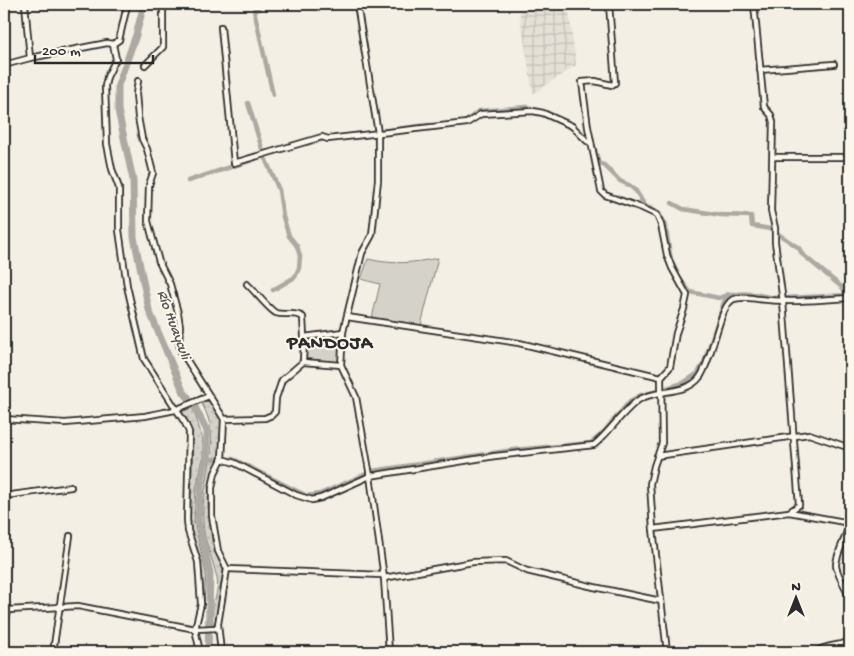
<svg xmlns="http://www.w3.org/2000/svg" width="854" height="656" font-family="'Gochi Hand',sans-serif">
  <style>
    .industrial { fill: url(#industrial-grid) }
    .grass { fill: url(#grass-dots); stroke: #807e7a }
    .park { fill: #d5d2c9; stroke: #807e7a }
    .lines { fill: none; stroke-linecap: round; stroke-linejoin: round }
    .canal { stroke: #aca9a2; stroke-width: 4.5 }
    .river { stroke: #aca9a2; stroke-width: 7 }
    .minor-casing { stroke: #2b2b2b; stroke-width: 8 }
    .minor { stroke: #fbf7ec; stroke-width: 4.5 }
    .labels { text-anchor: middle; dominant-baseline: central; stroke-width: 4; stroke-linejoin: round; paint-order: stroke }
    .water-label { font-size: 15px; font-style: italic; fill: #585755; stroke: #fbf7ec }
    .district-label { font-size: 19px; font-weight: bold; letter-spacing: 1px; fill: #2b2b2b; stroke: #fbf7ec }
  </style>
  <defs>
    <pattern id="industrial-grid" width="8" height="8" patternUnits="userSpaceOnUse" patternTransform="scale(1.25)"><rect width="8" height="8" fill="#e4e0d6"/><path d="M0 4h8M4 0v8" fill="none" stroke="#c4c0b8"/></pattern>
    <pattern id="grass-dots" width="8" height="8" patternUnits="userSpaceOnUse" patternTransform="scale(1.25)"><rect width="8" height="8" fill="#d5d2c9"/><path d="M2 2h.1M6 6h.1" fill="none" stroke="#b7b4ad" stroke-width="1.8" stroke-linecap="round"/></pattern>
  </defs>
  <rect width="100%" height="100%" fill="#f3efe4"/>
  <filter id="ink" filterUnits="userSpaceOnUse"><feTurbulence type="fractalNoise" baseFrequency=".02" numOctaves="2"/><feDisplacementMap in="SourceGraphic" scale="10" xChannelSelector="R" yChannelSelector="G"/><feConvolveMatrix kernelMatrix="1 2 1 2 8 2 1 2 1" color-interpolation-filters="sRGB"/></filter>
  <g filter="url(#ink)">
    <polygon class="industrial" points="538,4 568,4 576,65 533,94 519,10"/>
    <g class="grass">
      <path d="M205 401 210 402 222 419 219 459 210 486 208 504 212 543 223 571 216 624H212C212 619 212 613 213 608 215 598 219 589 217 578 213 559 204 542 203 522 200 479 225 443 201 402Z"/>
      <polygon points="193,408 203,440 203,458 196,489 194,521 206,573 204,605 201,573 191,531 190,520 193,440 191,430 181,412"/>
    </g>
    <g class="park">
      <path d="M438 258 421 325 372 318 380 284 361 279 368 259C392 265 413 263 438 258Z"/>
      <polygon points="336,336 339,338 339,361 337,362 306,359 307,338"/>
    </g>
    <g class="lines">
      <g class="canal">
        <polyline points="258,4 258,9 254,10 273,95"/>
        <polyline points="248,103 263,152"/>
        <polyline points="466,121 479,111 527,107 537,110"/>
        <polyline points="379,131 429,125"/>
        <polyline points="306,144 324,139 326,137"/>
        <polyline points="594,146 599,164 604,165 620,181 629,185 636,191 645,206 658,212 665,224 671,260 679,278 690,292 719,298 729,294 735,294"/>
        <polyline points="264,156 279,190 283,217 289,236 297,246 300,256 299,268 295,277 273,290"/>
        <polyline points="188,181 255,159"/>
        <polyline points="672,203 683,209 721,215 751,216 752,226 771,229"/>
        <polyline points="777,233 799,248 802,254 844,289 845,295"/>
        <polyline points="785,298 850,295"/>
        <path d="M664 389 683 383 698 373 704 363 725 299C740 288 762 297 779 298"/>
        <polyline points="206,461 211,459 233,459 307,496 320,494 366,474"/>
        <polyline points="372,471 513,450 591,443 602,434 630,401 641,395 658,391"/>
      </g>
      <polyline class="river" points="144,4 136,35 118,85 118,110 133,180 134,237 149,310 183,391 194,405 207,431 207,455 201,484 198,520 210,573 208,652"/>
      <g class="minor-casing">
        <g id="minor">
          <polyline points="25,4 30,58"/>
          <polyline points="357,4 378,133 378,180 372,235 362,253 343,332 341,365 356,397 370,476 384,578 389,652"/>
          <polyline points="609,4 615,83 612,85 595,81 582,82 588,127 601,191 605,195 642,208 657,215 661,225 667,255 672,268 687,295 684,309 676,333 670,367 661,377 662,443 654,466 650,484 653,529 667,652"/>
          <polyline points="754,4 764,107 771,115 773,122 771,211 775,228 775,242 783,302 799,505 789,512"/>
          <polyline points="221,27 234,163 322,137 328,139 467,123 481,114 533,111 543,113 572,126 587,141 591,143"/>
          <polyline points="113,44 119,40 126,10 126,4"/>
          <polyline points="4,65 30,58 107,43 113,44 116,59 107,77 105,86 107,144 112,169 119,188 119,230 127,286 144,359 185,423 189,432 187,519 188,531 198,562 201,604 195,629 200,652"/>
          <polyline points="145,65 163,47 163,4"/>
          <polyline points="760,70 834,64"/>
          <polyline points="138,81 136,94 138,117 142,139 147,149 153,173 149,185 148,221 159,262 170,284 178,313 180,326 179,343 181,351 224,419 222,459 215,473 212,488 212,516 218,551 227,569 218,624 221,652"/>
          <polyline points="773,157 850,157"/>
          <path d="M247 284C254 290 269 310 276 313 285 316 294 311 303 317L304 337"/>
          <polyline points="347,317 519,343 661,377"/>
          <polyline points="341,365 303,362 304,337 343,332"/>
          <polyline points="4,419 65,423 145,416 175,410 209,396"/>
          <polyline points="224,419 265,418 272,415 275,412 276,398 282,380 303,362"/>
          <polyline points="657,456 809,434 850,448"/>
          <path d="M222 459 235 463 296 495 312 500 321 498 370 476 495 456 594 445C609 433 626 407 640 399 658 389 687 395 700 377 712 361 719 308 732 300 740 296 750 298 758 299 789 303 819 300 850 298"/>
          <polyline points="4,496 71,487"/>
          <path d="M849 523C847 537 838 549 836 564 835 571 845 586 848 594 850 602 849 612 850 621"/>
          <polyline points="653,529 789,512 850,523"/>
          <polyline points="227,569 383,575"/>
          <polyline points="384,578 473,562 506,561 527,571 594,587 661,601"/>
          <polyline points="4,622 9,610 78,606 195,629 218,628"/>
          <polyline points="53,652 70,536"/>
          <path d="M816 652C824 645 838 646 848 642L850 622"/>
        </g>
      </g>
      <use href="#minor" class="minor"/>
    </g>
  </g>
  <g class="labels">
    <g class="water-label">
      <text transform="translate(173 325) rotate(70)">Río Huayculi</text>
    </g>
    <g class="district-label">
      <text x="330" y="344">PANDOJA</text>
    </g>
  </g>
  <rect width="854" height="656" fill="none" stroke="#fbf7ec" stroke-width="20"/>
  <rect x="10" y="10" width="834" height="636" fill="none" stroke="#2b2b2b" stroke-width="2" filter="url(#ink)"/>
  <g transform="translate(796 598)" stroke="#fbf7ec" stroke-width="4" paint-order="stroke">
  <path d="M0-4L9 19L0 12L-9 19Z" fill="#2b2b2b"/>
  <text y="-8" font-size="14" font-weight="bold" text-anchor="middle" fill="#2b2b2b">N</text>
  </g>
  <path d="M35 55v8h118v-8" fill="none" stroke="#2b2b2b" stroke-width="2.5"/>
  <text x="42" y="55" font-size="15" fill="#2b2b2b" stroke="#fbf7ec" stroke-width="4" paint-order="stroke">200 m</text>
</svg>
